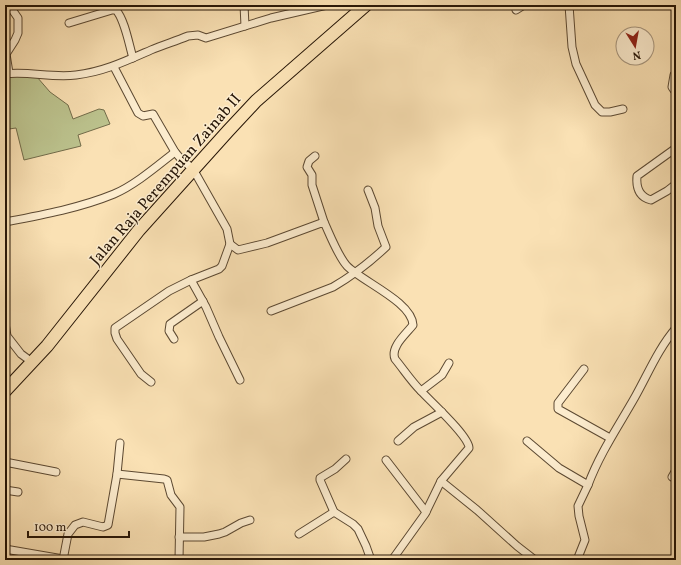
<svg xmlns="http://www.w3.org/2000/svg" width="681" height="565" font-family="Vollkorn,serif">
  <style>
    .green { fill: #bcc38e; stroke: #726c4a }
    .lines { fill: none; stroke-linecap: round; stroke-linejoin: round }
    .minor-casing { stroke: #5c4932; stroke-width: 9 }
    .primary-casing { stroke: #271607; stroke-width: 14 }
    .minor { stroke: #fcecce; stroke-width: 7 }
    .primary { stroke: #fae1b4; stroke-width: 12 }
    .labels { text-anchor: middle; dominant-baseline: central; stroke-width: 3; stroke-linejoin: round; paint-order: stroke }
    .street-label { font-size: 16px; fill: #271607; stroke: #fcecce }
  </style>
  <rect width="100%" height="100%" fill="#fae1b4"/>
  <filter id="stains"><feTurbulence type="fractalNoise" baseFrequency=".005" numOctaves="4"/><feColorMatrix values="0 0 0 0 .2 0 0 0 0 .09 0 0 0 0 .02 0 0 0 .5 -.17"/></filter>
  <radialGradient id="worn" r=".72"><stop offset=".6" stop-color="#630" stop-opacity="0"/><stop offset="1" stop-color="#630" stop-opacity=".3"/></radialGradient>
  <polygon class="green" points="5,76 37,77 50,92 68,105 73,119 99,109 104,110 110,124 78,135 81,146 24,160 16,128 9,129 5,98"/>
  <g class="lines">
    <g class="minor-casing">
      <g id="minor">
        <polyline points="244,5 245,26"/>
        <polyline points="569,5 572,47 576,64 595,105 602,112 610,112 623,109"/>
        <polyline points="516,10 524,5"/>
        <path d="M69 23 112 10H116C125 20 129 45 133 58"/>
        <polyline points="114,67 138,113 143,116 153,114 175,152 181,159 193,169 227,229 230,244 222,266 219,269 191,280 169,291 115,328 115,333 117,339 141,374 151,382"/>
        <polyline points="9,73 6,54 15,40 18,33 18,18 11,8 10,5"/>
        <path d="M5 74C28 71 52 78 76 75 103 72 126 61 151 50 163 45 176 41 188 36L198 35 206 38 271 18 327 5"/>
        <polyline points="674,75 672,87 674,90 676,89"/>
        <path d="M676 148 637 176C636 187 639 197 651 200L667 191 676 184"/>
        <polyline points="315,156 309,161 307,167 312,175 312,185 324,222"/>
        <path d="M5 222C42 215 80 208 114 194 135 185 157 166 175 152"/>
        <path d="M230 244 238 250 267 243 324 222C330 235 338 256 347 266 363 282 412 302 413 325 406 334 390 347 395 359 404 370 411 381 421 391 430 401 469 436 469 448L441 481 425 514 392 560"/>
        <polyline points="191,280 206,307 219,337 240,380"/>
        <path d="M271 311 333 287C352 276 370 262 386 247L378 226 375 208 368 190"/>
        <polyline points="5,323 7,336 21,354 32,362"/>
        <polyline points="174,339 169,331 170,324 203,301"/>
        <polyline points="584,369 558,403 558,409 610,438"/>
        <polyline points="421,391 442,375 449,363"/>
        <polyline points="398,441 414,427 442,412"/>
        <path d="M527 441 559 468 588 485C600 453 618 427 635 397 648 374 658 349 676 328"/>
        <polyline points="346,459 335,469 320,478 320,480 334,512 353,524 358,529 366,546 371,560"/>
        <polyline points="386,460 426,512"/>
        <polyline points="5,462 56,472"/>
        <polyline points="117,474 164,479 167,480 171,495 180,507 179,560"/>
        <polyline points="672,477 676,470"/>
        <polyline points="441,481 477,510 517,546 535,560"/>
        <polyline points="5,490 18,492"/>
        <polyline points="299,534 334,512"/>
        <polyline points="179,537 204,537 219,534 225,532 241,523 250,520"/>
        <polyline points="5,549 63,559"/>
        <polyline points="63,560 68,534 75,525 83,522 103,527 108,525 117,474 120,443"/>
        <polyline points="577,560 585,540 579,516 578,506 588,485"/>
      </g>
    </g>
    <g class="primary-casing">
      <polyline id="primary" points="5,391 47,346 139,230 228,131 256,101 366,5"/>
    </g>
    <use href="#minor" class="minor"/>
    <use href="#primary" class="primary"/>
  </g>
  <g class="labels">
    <g class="street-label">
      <text transform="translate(166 180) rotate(-49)">Jalan Raja Perempuan Zainab II</text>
    </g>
  </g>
  <rect width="681" height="565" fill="none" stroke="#fae1b4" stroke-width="20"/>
  <rect x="6" y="6" width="669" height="553" fill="none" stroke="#271607" stroke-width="2"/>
  <rect x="10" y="10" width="661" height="545" fill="none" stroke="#271607"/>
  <g transform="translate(635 46) rotate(169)"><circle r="19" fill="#fcecce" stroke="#a7967e"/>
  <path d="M0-3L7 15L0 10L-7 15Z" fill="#8f2418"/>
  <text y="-6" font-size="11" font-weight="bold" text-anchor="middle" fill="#271607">N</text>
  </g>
  <path d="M28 531v6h101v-6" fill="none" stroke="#271607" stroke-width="2"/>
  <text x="34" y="531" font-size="12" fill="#271607" stroke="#fcecce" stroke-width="3" paint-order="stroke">100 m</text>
  <rect width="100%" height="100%" filter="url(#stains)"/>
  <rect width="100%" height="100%" fill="url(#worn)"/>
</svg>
